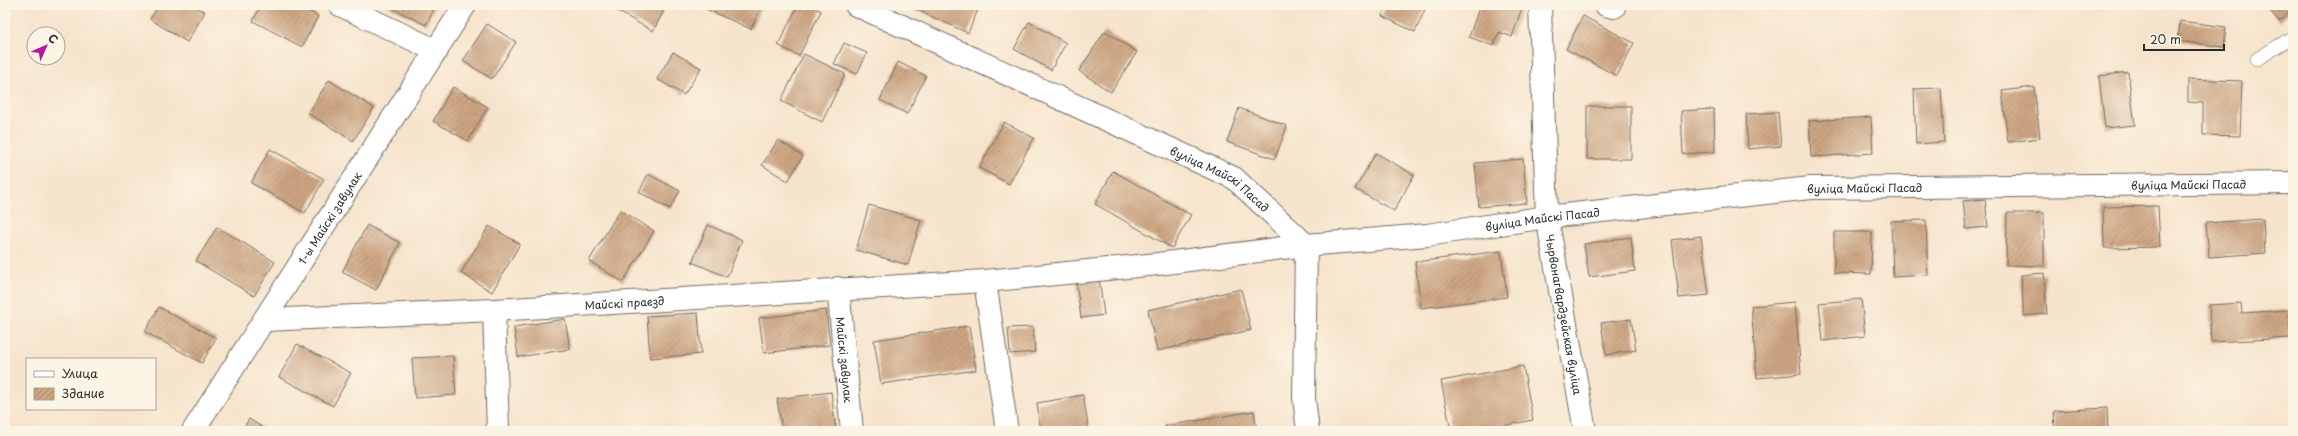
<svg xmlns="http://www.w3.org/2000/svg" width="2298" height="436" font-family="'Playpen Sans',sans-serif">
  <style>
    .building { fill: url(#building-hatch) }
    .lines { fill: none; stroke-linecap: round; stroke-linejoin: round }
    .lane-casing { stroke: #726b63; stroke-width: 14 }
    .street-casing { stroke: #726b63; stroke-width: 24 }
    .lane { stroke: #fff; stroke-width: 13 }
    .street { stroke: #fff; stroke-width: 22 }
    .labels { text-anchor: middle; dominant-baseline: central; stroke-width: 4; stroke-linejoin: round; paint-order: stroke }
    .street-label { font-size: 11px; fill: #2b2b2b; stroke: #fcf5e5 }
  </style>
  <defs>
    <pattern id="building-hatch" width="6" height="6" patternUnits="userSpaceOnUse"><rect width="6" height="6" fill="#cda582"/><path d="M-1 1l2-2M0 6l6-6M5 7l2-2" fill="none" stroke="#a7876b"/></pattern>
  </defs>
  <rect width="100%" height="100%" fill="#fcf5e5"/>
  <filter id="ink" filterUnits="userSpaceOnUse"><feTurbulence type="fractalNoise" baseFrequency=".025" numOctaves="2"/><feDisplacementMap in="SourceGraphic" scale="8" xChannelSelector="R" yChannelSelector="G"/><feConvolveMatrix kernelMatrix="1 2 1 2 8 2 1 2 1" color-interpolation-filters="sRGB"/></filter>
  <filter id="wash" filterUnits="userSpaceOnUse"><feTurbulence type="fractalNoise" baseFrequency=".012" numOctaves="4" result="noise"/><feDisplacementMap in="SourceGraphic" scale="16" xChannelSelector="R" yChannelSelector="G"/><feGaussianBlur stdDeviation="0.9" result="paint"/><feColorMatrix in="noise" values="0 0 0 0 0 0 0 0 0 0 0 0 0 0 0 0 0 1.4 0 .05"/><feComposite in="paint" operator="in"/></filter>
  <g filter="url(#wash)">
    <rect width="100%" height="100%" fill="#f6e3cb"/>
    <g id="blocks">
      <g class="building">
        <polygon points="159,5 194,5 205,12 187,42 150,19"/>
        <polygon points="261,5 298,5 318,16 302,47 253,21"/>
        <polygon points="386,5 436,5 426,25"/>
        <polygon points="606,5 667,5 653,31"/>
        <polygon points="710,5 762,5 751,29 708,10"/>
        <polygon points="798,5 809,5 821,11 799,56 778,45"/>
        <polygon points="906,5 980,5 968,33"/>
        <polygon points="1387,5 1427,5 1415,32 1382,16"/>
        <polygon points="1480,5 1523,5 1512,37 1499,32 1494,46 1469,37"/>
        <polygon points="2072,5 2105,5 2105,7 2072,6"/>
        <polygon points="2265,5 2293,5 2293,9 2279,21"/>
        <polygon points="1583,16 1634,43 1617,76 1566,49"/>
        <polygon points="2180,21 2226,27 2224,47 2178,41"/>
        <polygon points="1029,22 1066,43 1051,70 1014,49"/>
        <polygon points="487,24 516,42 492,79 463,61"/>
        <polygon points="1105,31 1137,52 1111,92 1079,71"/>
        <polygon points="844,43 867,53 857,74 834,64"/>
        <polygon points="673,52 701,68 684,95 657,79"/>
        <polygon points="804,54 845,74 822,122 781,101"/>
        <polygon points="898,62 926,76 907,114 880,100"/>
        <polygon points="2128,72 2135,125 2105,128 2099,76"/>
        <polygon points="2188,79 2242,81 2240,136 2203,135 2203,103 2188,102"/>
        <polygon points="329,80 374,108 353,141 308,113"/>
        <polygon points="453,87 488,107 468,141 433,121"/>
        <polygon points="2034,87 2040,138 2008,142 2002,91"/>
        <polygon points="1941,88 1944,142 1916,144 1914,89"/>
        <rect x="1587" y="106" width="44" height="53"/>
        <polygon points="1239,108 1287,126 1275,159 1227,142"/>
        <polygon points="1714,109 1715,152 1683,154 1681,111"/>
        <polygon points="1778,112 1781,146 1748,149 1746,114"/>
        <polygon points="1871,117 1873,153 1811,157 1809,121"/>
        <polygon points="1004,122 1034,138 1009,184 979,168"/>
        <polygon points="778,140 803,156 788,181 762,165"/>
        <polygon points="270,149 324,179 305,213 251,183"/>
        <polygon points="1376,153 1414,175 1394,211 1355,189"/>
        <polygon points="1523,159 1527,203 1479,207 1475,163"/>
        <polygon points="1113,171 1191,215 1172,248 1095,204"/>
        <polygon points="648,174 680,191 670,209 639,192"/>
        <polygon points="1985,199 1988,227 1966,229 1963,201"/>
        <polygon points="869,205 921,220 908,265 856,250"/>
        <polygon points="2158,206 2160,247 2104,248 2103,207"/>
        <polygon points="620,210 654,231 623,282 589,261"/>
        <polygon points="2007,213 2044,213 2044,266 2006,265"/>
        <polygon points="2263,219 2265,253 2209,257 2206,223"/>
        <polygon points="1926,220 1928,275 1893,277 1891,221"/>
        <polygon points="367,225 400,243 376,290 342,272"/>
        <polygon points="708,225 742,240 727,277 692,262"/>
        <polygon points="489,226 520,244 492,292 461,273"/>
        <polygon points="217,227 275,262 254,296 196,261"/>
        <polygon points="1834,232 1872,232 1871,274 1834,273"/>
        <polygon points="1701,236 1709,295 1679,298 1672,240"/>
        <polygon points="1631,237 1635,271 1589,277 1584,244"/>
        <polygon points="1501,251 1507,297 1421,308 1415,262"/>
        <polygon points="2044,273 2047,314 2024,316 2021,275"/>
        <polygon points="1099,278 1104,315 1081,318 1076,281"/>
        <polygon points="1241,289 1251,330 1157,351 1148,310"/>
        <polygon points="1861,299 1865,336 1823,341 1819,303"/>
        <polygon points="1795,302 1801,374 1757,378 1751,306"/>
        <polygon points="2241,303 2242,313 2289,310 2291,338 2211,342 2209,305"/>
        <polygon points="159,307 216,338 202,363 145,332"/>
        <polygon points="826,310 830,345 764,353 759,318"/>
        <polygon points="698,313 701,354 650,358 647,316"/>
        <polygon points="565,319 570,349 518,357 514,327"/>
        <polygon points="1631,319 1636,350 1606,355 1601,323"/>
        <polygon points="969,326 976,370 881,384 874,340"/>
        <polygon points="1033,327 1035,352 1010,354 1008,328"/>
        <polygon points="297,344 351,373 333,406 279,377"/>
        <polygon points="453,356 456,395 415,398 412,358"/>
        <polygon points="1523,366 1533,420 1477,431 1451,431 1441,381"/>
        <polygon points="831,392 836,431 782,431 777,399"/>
        <polygon points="1083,395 1089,431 1041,431 1037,403"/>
        <polygon points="2107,408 2108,431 2055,431 2054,411"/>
        <polygon points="1254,411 1257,431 1166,431 1165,426"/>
        <polygon points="249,419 268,431 242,431"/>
      </g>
    </g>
  </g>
  <g filter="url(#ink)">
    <use href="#blocks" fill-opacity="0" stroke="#726b63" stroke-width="1"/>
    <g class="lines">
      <g class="lane-casing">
        <polyline id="lane" points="2257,59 2293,37"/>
      </g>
      <g class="street-casing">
        <g id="street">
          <polyline points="340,5 437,51"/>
          <path id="s1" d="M856 5 1234 178 1306 245 1427 235 1547 217 1811 188 2293 183"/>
          <path id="s2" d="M1540 5 1547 217 1585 431"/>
          <polyline points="1606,5 1614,7"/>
          <polyline points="985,281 1007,431"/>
          <path id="s3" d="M838 288 852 431"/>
          <polyline points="494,310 498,431"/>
          <path id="s4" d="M264 320 494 310 985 281 1158 264 1306 245 1304 398 1308 431"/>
          <path id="s5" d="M193 431 465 5"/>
        </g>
      </g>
      <use href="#lane" class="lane"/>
      <use href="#street" class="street"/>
    </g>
  </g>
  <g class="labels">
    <g class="street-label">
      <text stroke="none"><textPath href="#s1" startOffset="404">вуліца Майскі Пасад</textPath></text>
      <text stroke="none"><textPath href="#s1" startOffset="1400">вуліца Майскі Пасад</textPath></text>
      <text stroke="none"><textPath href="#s1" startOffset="1076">вуліца Майскі Пасад</textPath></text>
      <text stroke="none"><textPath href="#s5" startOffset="253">1-ы Майскі завулак</textPath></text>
      <text stroke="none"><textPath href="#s1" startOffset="752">вуліца Майскі Пасад</textPath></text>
      <text stroke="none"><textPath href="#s4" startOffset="361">Майскі праезд</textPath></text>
      <text stroke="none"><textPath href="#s2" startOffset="311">Чырвонагвардзейская вуліца</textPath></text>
      <text stroke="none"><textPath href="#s3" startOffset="72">Майскі завулак</textPath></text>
    </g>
  </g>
  <rect width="2298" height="436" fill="none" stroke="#fcf5e5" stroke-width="20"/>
  <rect x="26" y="358" width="130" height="52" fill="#fcf5e5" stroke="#a8a49b"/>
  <rect x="34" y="371" width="20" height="6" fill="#ffffff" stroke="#a8a49b"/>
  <text x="62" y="378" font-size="12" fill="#2b2b2b">Улица</text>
  <rect x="34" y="388" width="20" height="12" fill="url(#building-hatch)" stroke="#a8a49b"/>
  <text x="62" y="398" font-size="12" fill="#2b2b2b">Здание</text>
  <g transform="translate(46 46) rotate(45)"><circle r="19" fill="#fcf5e5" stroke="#a8a49b"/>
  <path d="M0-3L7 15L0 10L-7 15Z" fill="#b5179e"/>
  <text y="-6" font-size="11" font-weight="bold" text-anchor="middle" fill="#2b2b2b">С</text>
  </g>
  <path d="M2144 44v6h80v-6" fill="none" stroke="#2b2b2b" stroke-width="2"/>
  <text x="2150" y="44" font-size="12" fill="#2b2b2b" stroke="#fcf5e5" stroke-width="3" paint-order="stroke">20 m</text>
</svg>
